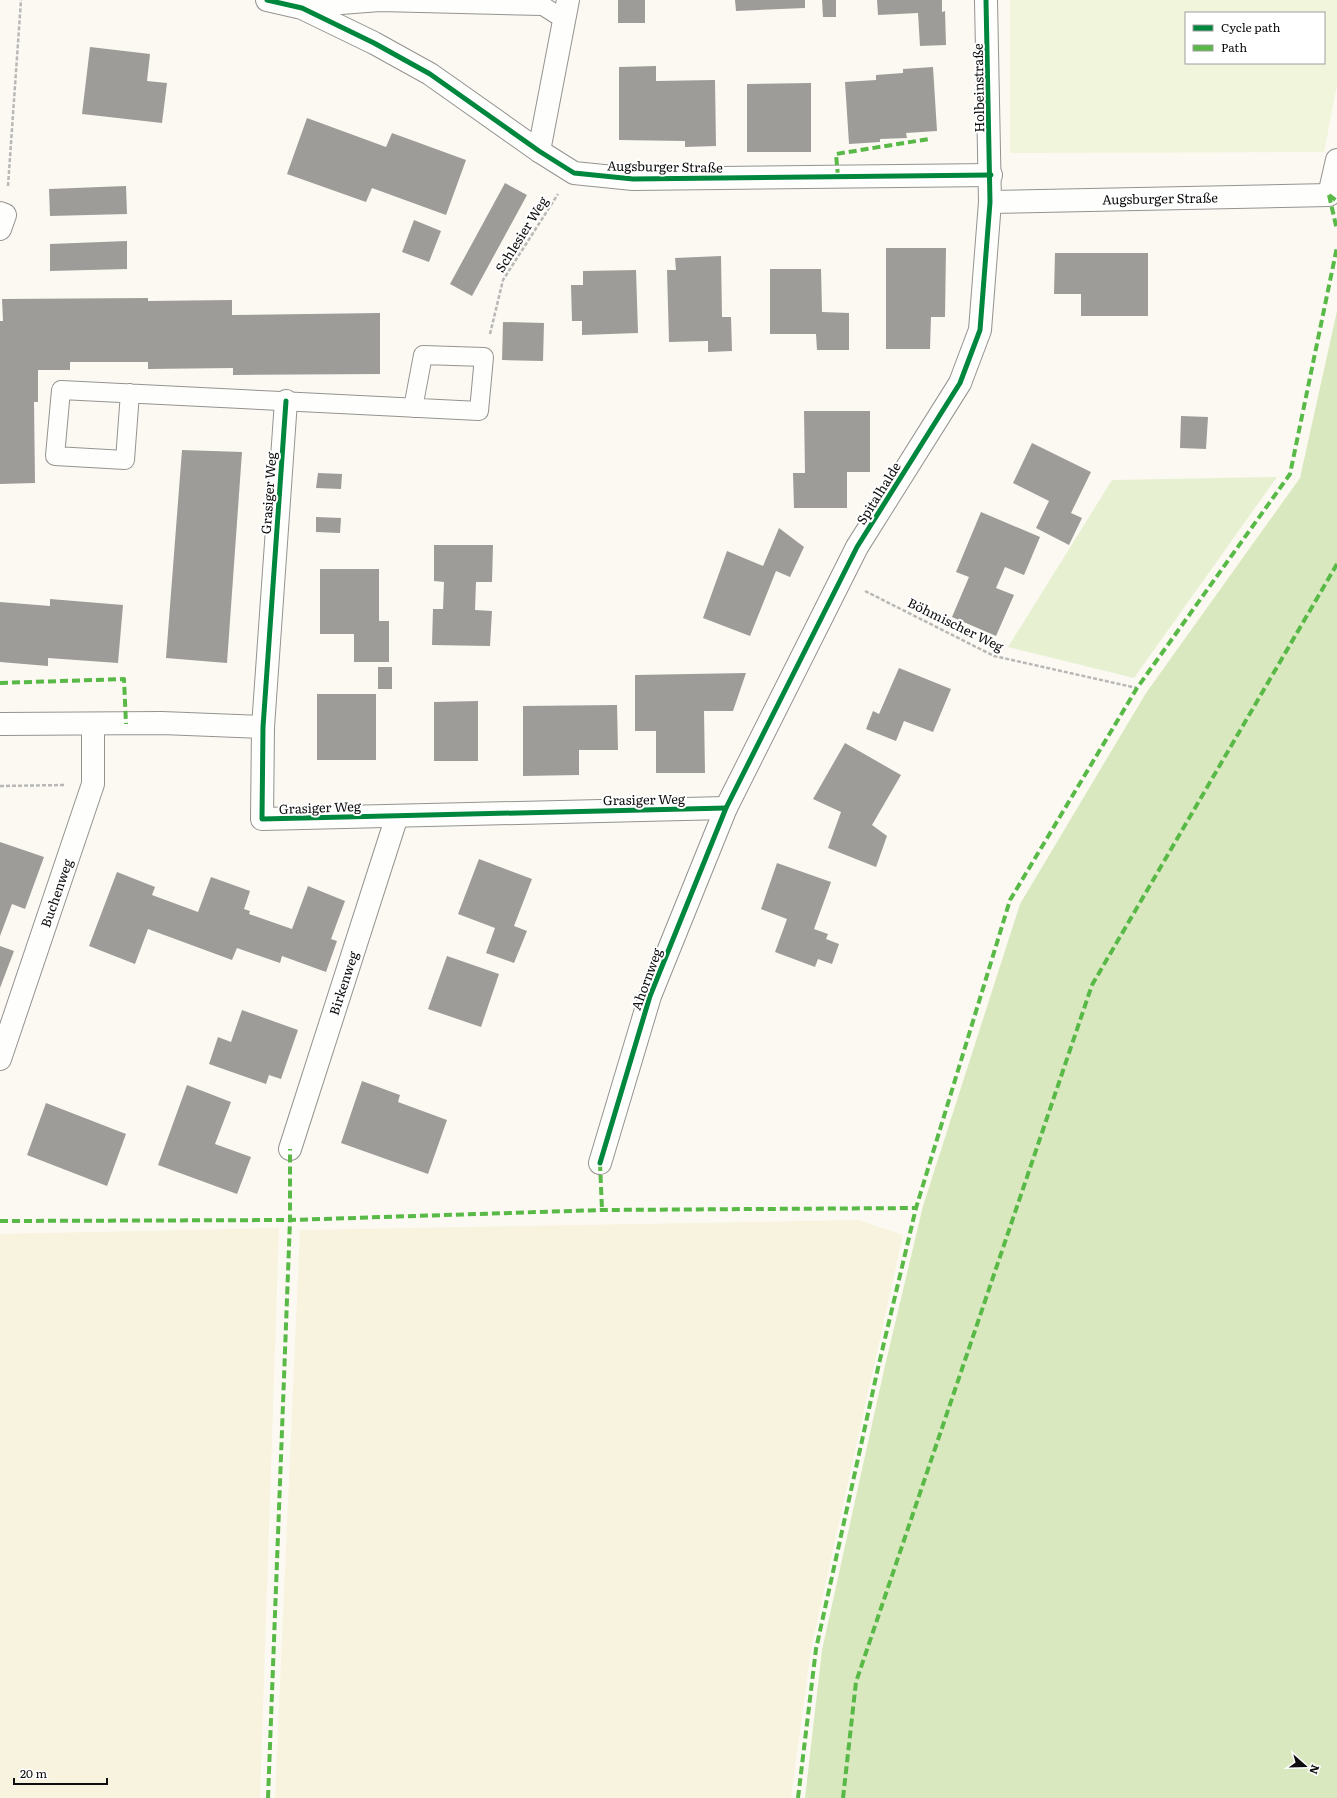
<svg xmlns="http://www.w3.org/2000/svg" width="1337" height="1798" font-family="Literata,serif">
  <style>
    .farmland { fill: #f8f3de }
    .green { fill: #e7f1d2 }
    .forest { fill: #d9e8bf }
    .pitch { fill: #f1f5db; fill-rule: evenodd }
    .building { fill: #9e9c98 }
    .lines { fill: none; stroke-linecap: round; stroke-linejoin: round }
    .service-casing { stroke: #949390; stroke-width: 20 }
    .minor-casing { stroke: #949390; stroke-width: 24 }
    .path { stroke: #b8b8b6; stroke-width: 2.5; stroke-dasharray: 4 2; stroke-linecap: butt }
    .service { stroke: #fefefd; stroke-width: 18 }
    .minor { stroke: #fefefd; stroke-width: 22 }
    .quiet { stroke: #58b947; stroke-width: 4; stroke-dasharray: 8 4; stroke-linecap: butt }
    .cycleway-casing { stroke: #fff; stroke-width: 8 }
    .cycleway { stroke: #00873e; stroke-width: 5 }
    .labels { text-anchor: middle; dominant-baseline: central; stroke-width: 4; stroke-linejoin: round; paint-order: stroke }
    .street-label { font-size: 13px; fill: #0d0d0d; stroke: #fff }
  </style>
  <rect width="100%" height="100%" fill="#fbf9f2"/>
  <g class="farmland">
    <polygon points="858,1220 903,1235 811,1649 791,1798 275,1798 300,1230"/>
    <polygon points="279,1228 260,1798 0,1798 0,1234"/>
  </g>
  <polygon class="green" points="1277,477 1134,678 1008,647 1112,480"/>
  <polygon class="forest" points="1337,311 1337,1798 805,1798 822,1650 884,1370 923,1206 1020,904 1146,693 1300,478"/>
  <path class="pitch" d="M1010 0H1337V85L1324 152 1010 153ZM1186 13H1324V63H1186Z"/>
  <g class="building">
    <rect x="618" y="0" width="27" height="23"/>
    <polygon points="735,0 805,0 805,8 736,11"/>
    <polygon points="822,0 836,0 836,17 823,17"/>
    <polygon points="877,0 942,0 942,12 945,11 946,45 920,46 918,13 878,15"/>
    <polygon points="90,47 150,54 147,81 167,83 162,123 82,114"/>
    <polygon points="656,66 656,81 715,80 716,146 685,147 685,141 619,140 619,67"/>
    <polygon points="933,67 937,131 906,133 907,138 880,139 880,142 849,144 845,82 876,80 876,75 903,73 903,69"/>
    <polygon points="811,83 811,152 747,152 747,84"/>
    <polygon points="307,118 386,147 392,133 466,160 446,215 372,188 366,202 287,174"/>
    <polygon points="505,183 527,195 472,296 450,284"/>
    <polygon points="126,186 127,214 50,216 49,189"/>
    <polygon points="414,220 441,231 429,262 402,252"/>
    <polygon points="127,241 127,269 50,271 50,244"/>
    <polygon points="886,248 946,248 945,317 931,317 930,349 886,349"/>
    <polygon points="1055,253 1148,253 1148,316 1081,316 1081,294 1054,294"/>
    <polygon points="721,256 722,317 731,317 732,351 708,352 708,341 669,342 667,270 676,270 675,258"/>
    <polygon points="770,269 821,269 822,312 849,313 849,350 817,350 816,334 770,334"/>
    <polygon points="636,270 638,333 582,335 582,321 572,321 571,285 583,285 583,271"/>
    <polygon points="148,298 148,301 232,300 232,315 380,313 380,374 233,375 233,368 148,369 148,362 70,362 70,370 38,370 38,402 34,402 35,483 0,484 0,321 3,321 2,299"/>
    <polygon points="503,322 544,323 543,361 502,360"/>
    <polygon points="804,411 870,411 870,472 847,472 847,508 794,508 793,473 805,473"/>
    <polygon points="1181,416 1208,417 1206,449 1180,448"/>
    <polygon points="1032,443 1091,472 1071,513 1082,518 1069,545 1036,528 1049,501 1013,483"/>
    <polygon points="182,450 242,452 227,663 166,658"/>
    <polygon points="318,473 342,474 341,489 316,488"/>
    <polygon points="981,512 1040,537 1024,575 1005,567 996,588 1014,595 996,636 952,617 969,577 956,572"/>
    <polygon points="316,517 341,518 340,533 316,532"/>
    <polygon points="779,528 804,547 790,577 776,571 750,636 703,618 727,551 763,566"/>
    <polygon points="434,545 493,545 492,582 476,582 475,610 492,611 490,646 432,645 433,609 443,609 444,582 434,581"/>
    <polygon points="320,569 379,569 379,621 389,621 389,662 354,662 354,634 320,634"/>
    <polygon points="50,599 123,605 118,663 48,658 48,666 0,662 0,602 50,606"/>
    <rect x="378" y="667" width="14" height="22"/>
    <polygon points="899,668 951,689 933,732 904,721 896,741 866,729 873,711 879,714"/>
    <polygon points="746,673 733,711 704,711 705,773 656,773 656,731 635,731 635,675"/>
    <rect x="317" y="694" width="59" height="66"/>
    <polygon points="478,701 478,761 434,761 434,702"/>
    <polygon points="617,705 618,750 579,750 579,775 523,776 523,706"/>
    <polygon points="845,743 901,775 872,825 887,836 876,867 828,848 841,812 813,799"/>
    <polygon points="0,842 44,857 25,909 12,904 0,936"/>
    <polygon points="479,859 532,879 514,926 527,931 514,963 486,953 495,928 458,914"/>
    <polygon points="777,863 831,882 814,929 828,934 826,939 839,944 832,964 818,959 815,967 775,952 787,919 761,909"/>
    <polygon points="117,872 155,887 152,895 198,912 211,877 250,891 244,909 250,911 249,914 292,929 308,886 345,901 331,939 337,941 326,972 282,956 280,963 237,948 232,960 148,929 135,964 89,946"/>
    <polygon points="0,946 14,951 0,988"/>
    <polygon points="447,956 499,974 481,1027 428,1009"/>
    <polygon points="242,1010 298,1030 281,1079 269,1075 266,1084 209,1064 218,1037 231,1042"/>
    <polygon points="362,1081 400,1095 398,1102 447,1120 428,1174 341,1143"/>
    <polygon points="187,1085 231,1102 215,1144 251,1157 237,1194 158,1165"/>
    <polygon points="46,1103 126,1134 107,1186 27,1155"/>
  </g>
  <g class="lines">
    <g class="service-casing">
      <g id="service">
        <polyline points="302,8 380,2 543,6 565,20"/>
        <path d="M130 393 125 460 55 456 61 390C200 396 340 405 479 411L484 357 423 355 413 408"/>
      </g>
    </g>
    <g class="minor-casing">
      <g id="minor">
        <polyline points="267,0 302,8 374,43 430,74 539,151 574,173 633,179 991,175"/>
        <polyline points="539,151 568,0"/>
        <polyline points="990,202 1329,195 1337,160"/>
        <polyline points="0,213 5,215 0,229"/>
        <polyline points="286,401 263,727 262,819 726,808"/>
        <polyline points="0,724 162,723 263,727"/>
        <polyline points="0,1059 93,784 93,725"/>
        <polyline points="290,1149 397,816"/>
        <polyline points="600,1163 650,996 726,808 857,547 960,383 980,330 990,202 986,0"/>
      </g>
    </g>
    <g class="path">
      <polyline points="8,186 21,0"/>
      <polyline points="490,334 503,280 558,194"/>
      <polyline points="865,591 994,656 1137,688"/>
      <polyline points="0,786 64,785"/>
    </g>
    <use href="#service" class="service"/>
    <use href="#minor" class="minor"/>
    <g class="quiet">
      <polyline points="838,177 836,154 929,139"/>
      <polyline points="1329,195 1337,230"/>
      <polyline points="1329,195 1337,201"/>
      <polyline points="0,683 124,679 126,724"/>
      <polyline points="600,1163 602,1210"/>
      <polyline points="0,1221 290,1220 602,1210 916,1208"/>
      <polyline points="268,1798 290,1220 290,1149"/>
      <polyline points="798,1798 816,1649 878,1368 916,1208 1010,900 1137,688 1290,474 1337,247"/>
      <polyline points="843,1798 856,1682 1092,985 1337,564"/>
    </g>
    <g class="cycleway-casing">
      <g id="cycleway">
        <polyline points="267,0 302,8 374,43 430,74 539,151 574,173 633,179 991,175"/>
        <polyline points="286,401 263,727 262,819 726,808"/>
        <polyline points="600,1163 650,996 726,808 857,547 960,383 980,330 990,202 986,0"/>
      </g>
    </g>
    <use href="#cycleway" class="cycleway"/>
  </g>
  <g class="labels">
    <g class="street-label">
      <text transform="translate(978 88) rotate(-91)">Holbeinstraße</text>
      <text transform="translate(665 166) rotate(1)">Augsburger Straße</text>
      <text transform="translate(1160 198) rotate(-1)">Augsburger Straße</text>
      <text transform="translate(521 234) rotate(-58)">Schlesier Weg</text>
      <text transform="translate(268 493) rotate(-86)">Grasiger Weg</text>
      <text transform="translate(878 493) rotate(-58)">Spitalhalde</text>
      <text transform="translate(956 624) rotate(26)">Böhmischer Weg</text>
      <text transform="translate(644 799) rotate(-1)">Grasiger Weg</text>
      <text transform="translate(320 807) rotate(-2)">Grasiger Weg</text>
      <text transform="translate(56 893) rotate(-71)">Buchenweg</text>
      <text transform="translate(646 979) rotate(-70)">Ahornweg</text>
      <text transform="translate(343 983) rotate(-72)">Birkenweg</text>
    </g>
  </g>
  <rect x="1185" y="12" width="140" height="52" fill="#ffffff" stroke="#9e9e9e"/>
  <rect x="1193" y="25" width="20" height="6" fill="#00873e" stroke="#9e9e9e"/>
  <text x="1221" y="32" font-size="12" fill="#0d0d0d">Cycle path</text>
  <rect x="1193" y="45" width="20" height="6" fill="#58b947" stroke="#9e9e9e"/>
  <text x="1221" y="52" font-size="12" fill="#0d0d0d">Path</text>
  <g transform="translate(1305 1766) rotate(110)" stroke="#ffffff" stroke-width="3" paint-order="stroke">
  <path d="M0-3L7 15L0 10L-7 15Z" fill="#0d0d0d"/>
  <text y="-6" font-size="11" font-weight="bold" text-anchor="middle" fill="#0d0d0d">N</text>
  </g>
  <path d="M14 1778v6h93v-6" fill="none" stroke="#0d0d0d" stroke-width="2"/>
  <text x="20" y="1778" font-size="12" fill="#0d0d0d" stroke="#ffffff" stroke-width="3" paint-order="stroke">20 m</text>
</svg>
